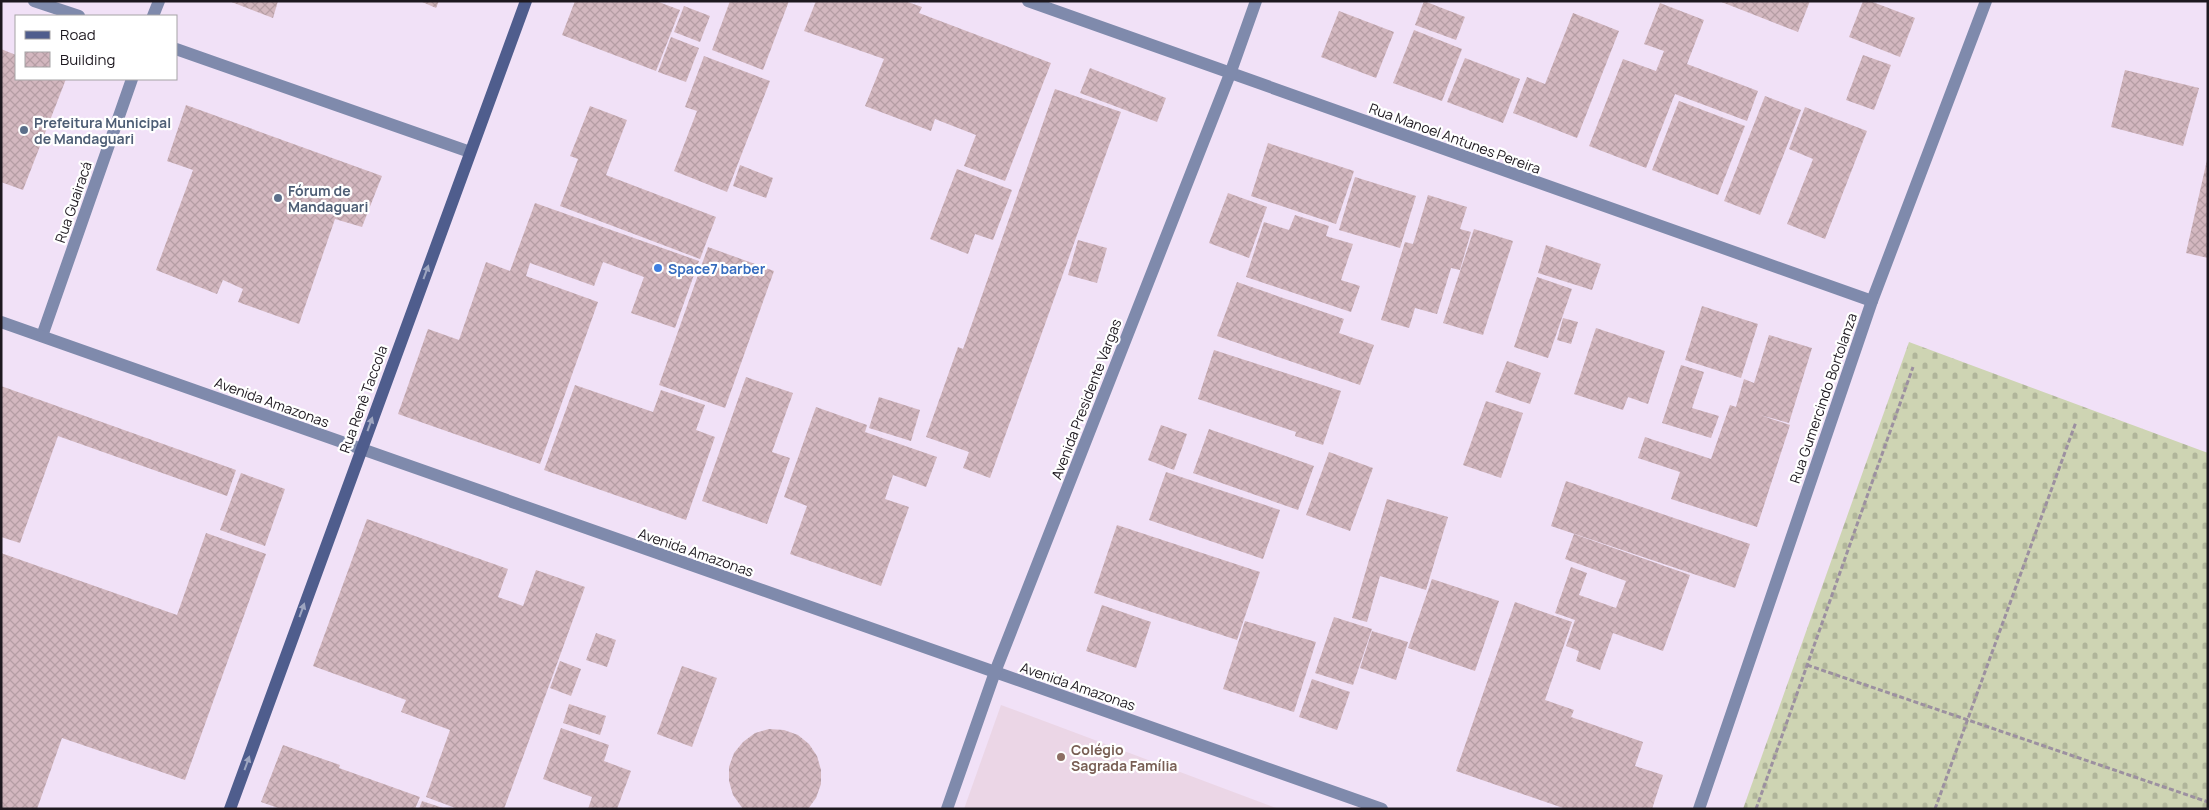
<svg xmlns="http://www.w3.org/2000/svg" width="2209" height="810" font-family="Manrope,sans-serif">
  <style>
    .education { fill: #ebd6e6 }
    .cemetery { fill: url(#cemetery-stones) }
    .building { fill: url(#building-cross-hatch) }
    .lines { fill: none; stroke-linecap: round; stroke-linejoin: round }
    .path { stroke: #9c90a0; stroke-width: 3; stroke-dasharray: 5 2.5; stroke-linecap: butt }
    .minor { stroke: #7f8aac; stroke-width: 12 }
    .tertiary { stroke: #7f8aac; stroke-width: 12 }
    .secondary { stroke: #4f5d8d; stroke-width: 12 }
    .oneway { fill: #9ea6c0 }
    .service-dot { fill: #5c6f8a; stroke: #fff; stroke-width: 2 }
    .shop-dot { fill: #3f7fe0; stroke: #fff; stroke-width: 2 }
    .education-dot { fill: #8d6e63; stroke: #fff; stroke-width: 2 }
    .labels { text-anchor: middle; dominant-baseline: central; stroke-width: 4.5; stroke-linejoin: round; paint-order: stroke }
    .service-label { font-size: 14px; font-weight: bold; fill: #4e5e75; stroke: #fff; text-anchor: start }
    .street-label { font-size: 14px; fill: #1d181f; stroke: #fff }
    .shop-label { font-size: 14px; font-weight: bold; fill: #366cbe; stroke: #fff; text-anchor: start }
    .education-label { font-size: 14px; font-weight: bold; fill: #785e54; stroke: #fff; text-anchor: start }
  </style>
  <defs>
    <pattern id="cemetery-stones" width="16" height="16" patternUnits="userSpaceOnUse" patternTransform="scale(1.25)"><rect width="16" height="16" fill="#ced4b3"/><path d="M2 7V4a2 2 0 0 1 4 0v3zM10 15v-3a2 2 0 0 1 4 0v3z" fill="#b0b59a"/></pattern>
    <pattern id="building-cross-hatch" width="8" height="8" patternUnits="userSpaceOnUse" patternTransform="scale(1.25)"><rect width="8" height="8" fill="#d3b7bf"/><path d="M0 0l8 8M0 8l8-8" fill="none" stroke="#b59da4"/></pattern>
  </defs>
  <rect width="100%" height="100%" fill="#f1e1f7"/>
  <polygon class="education" points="1001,705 1279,809 964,809"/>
  <polygon class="cemetery" points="1909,342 2208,453 2208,809 1743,809"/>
  <g class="building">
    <polygon points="229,1 278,1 273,18"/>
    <polygon points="420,1 439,1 436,8"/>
    <polygon points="575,1 656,1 680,10 656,71 562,35"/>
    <polygon points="730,1 789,1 763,70 712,50"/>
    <polygon points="816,1 905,1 922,7 919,13 1051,63 1005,181 964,166 976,135 935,119 931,131 865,106 884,59 804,31"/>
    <polygon points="1424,1 1465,17 1456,40 1415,25"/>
    <polygon points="1719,1 1810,1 1798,32"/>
    <polygon points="1863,1 1870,1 1915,18 1900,57 1849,37"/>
    <polygon points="1660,3 1704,20 1687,64 1758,91 1747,121 1675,94 1646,168 1589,146 1623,59 1656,71 1664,51 1644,44"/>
    <polygon points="684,6 710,16 700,42 674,32"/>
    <polygon points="1339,11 1394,32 1376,78 1321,57"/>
    <polygon points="1573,13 1619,31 1577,138 1513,113 1527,77 1545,84"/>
    <polygon points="1414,30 1462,49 1442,101 1393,83"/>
    <polygon points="671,37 699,48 686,82 658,72"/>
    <polygon points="1,49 16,55 16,79 66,79 23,190 1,182"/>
    <polygon points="1863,55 1891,65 1874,110 1846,100"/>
    <polygon points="704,56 770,81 727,192 674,171 697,111 685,107"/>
    <polygon points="1465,58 1520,79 1503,123 1447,102"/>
    <polygon points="1090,68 1166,98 1157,122 1080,93"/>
    <polygon points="2125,70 2199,88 2183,146 2111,127"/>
    <polygon points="1055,89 1121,112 990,478 963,468 969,452 926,437 958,347 963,349"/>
    <polygon points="1765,96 1801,110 1760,215 1724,201"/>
    <polygon points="1679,101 1745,126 1718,195 1652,170"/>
    <polygon points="186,105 382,176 362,227 335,219 299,324 238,302 243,289 223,280 217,294 156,270 193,170 167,161"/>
    <polygon points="590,106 627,120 606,175 716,217 700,259 560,206 578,159 570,156"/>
    <polygon points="1805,107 1867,131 1825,239 1787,224 1813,159 1789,149"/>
    <polygon points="1268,143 1354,171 1336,224 1251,196"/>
    <polygon points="2207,160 2208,160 2208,258 2186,253"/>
    <polygon points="740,165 773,178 766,198 733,186"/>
    <polygon points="957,169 1012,190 993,240 975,234 968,254 930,239"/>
    <polygon points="1355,177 1416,196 1400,248 1339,230"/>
    <polygon points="1228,193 1267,207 1249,258 1209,243"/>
    <polygon points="1428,195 1467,207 1460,229 1471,232 1460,270 1451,268 1437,314 1415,308 1409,328 1381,320 1405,242 1413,244"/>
    <polygon points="535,203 699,261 675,328 631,313 644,277 603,262 594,286 530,263 526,276 598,302 540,464 398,414 428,329 459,340 486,262 510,271"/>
    <polygon points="1295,215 1329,226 1326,236 1353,244 1341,280 1360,286 1351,312 1246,277 1264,222 1289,230"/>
    <polygon points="1474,229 1513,241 1483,335 1443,323"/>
    <polygon points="1078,240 1107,248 1097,283 1068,275"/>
    <polygon points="1546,245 1601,264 1592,290 1538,273"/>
    <polygon points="708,247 774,271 725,408 659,385"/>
    <polygon points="1537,277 1572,289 1548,358 1514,347"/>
    <polygon points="1237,282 1344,319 1339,333 1374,345 1360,385 1217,336"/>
    <polygon points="1702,306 1758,324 1741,378 1685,360"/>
    <polygon points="1563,318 1578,322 1571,344 1557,340"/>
    <polygon points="1596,328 1665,351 1648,404 1628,397 1623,410 1574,394"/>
    <polygon points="1769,335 1812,348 1789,423 1760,415 1790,425 1757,527 1671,499 1680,472 1638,458 1645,437 1711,459 1730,405 1736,407 1744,379 1754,383"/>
    <polygon points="1214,350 1341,391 1323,445 1295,436 1296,432 1198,399"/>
    <polygon points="1507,361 1541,373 1530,404 1495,392"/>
    <polygon points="1681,365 1704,372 1692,408 1719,416 1711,438 1662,423"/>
    <polygon points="746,377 793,393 772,452 790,458 767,524 702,501"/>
    <polygon points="575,385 653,412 661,390 705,405 696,430 715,437 686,520 544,470"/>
    <polygon points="1,386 236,470 227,496 58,436 20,543 1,537"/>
    <polygon points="879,397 920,410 911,441 869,428"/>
    <polygon points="1486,401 1523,413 1501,478 1463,465"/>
    <polygon points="816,407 867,425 865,432 937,457 926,487 893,475 885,499 909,507 881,586 790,554 807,506 784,497"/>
    <polygon points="1161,425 1187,434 1174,470 1148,460"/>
    <polygon points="1209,429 1314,466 1298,510 1193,473"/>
    <polygon points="1329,452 1373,468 1350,531 1306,515"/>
    <polygon points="1166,472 1280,510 1263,559 1149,520"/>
    <polygon points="241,473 285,489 265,546 220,530"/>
    <polygon points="1566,481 1750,544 1735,588 1551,526"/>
    <polygon points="1387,499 1448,517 1426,590 1380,576 1367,622 1352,618"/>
    <polygon points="367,519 508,569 498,597 523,606 536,570 585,587 504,809 458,809 426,797 450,730 401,712 406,700 313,666"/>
    <polygon points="1117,525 1260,572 1237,640 1094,593"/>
    <polygon points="206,533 266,554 185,780 62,738 37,809 1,809 1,553 177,615"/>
    <polygon points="1574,534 1690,575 1663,651 1613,633 1600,670 1576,661 1579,651 1566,646 1575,620 1555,613 1571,567 1587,573 1579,595 1616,608 1626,581 1565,559"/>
    <polygon points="1432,579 1499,601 1475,671 1408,648"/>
    <polygon points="1515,602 1572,622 1545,700 1574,710 1571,717 1643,742 1635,766 1663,775 1652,809 1566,809 1456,771"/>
    <polygon points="1102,605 1151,622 1136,668 1086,651"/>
    <polygon points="1334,617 1372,629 1353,685 1315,673"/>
    <polygon points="1245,621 1316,642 1294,712 1223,689"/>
    <polygon points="1372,631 1408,642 1396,680 1360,668"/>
    <polygon points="596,633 616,640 607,667 586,660"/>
    <polygon points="560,661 581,669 571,696 550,688"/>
    <polygon points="682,666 717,678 692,747 657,734"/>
    <polygon points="1312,679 1350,692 1337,730 1299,717"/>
    <polygon points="569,704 606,716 600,735 563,723"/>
    <polygon points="561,728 609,745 604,761 631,771 617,809 588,809 592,797 543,779"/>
    <polygon points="769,729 784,730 798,735 809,744 817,756 821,770 821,784 816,798 808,809 743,809 733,795 729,781 729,767 734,753 743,742 755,733"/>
    <polygon points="283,745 340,765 339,768 420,797 415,809 281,809 261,802"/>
    <polygon points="422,801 443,808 443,809 419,809"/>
  </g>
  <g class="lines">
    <g class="path">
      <polyline points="1807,665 2208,802"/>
      <polyline points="1756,809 1913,367"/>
      <polyline points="1935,809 2076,422"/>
    </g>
    <g class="minor">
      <polyline points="34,1 79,16"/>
      <polyline points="1028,1 1872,301"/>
      <polyline points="153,16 159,1"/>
      <polyline points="176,49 470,152"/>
      <polyline points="42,336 132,79"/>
      <polyline points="995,672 1382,809"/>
      <polyline points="1699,809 1872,301 1986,1"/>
    </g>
    <g class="tertiary">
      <polyline points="1,322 995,672"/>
      <polyline points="947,809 995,672 1230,74 1256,1"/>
    </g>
    <polyline class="secondary" points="230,809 526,1"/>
  </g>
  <defs><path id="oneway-solid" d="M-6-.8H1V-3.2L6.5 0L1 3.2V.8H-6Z" transform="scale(1.25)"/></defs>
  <g class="oneway">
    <use href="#oneway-solid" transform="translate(426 272) rotate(-70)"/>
    <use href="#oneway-solid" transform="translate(370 424) rotate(-70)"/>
    <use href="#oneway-solid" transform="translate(302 610) rotate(-70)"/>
    <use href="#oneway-solid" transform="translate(247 763) rotate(-70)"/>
  </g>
  <g class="service-dot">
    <circle cx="24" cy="130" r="5"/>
    <circle cx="278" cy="198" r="5"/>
  </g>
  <circle class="shop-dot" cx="658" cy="268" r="5"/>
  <circle class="education-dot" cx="1061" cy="757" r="5"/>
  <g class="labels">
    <g class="service-label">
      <text x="34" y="122">Prefeitura Municipal<tspan x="34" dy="16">de Mandaguari</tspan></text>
      <text x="288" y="190">Fórum de<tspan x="288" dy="16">Mandaguari</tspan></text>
    </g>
    <g class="street-label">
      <text transform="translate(1455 138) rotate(20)">Rua Manoel Antunes Pereira</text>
      <text transform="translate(73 202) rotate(-71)">Rua Guairacá</text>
      <text transform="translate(1823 398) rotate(-71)">Rua Gumercindo Bortolanza</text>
      <text transform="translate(363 399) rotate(-70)">Rua Renê Taccola</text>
      <text transform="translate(1086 399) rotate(-69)">Avenida Presidente Vargas</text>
      <text transform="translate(272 402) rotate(20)">Avenida Amazonas</text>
      <text transform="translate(696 552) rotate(19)">Avenida Amazonas</text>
      <text transform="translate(1078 686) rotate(19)">Avenida Amazonas</text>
    </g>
    <g class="shop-label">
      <text x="668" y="268">Space7 barber</text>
    </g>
    <g class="education-label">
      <text x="1071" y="749">Colégio<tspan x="1071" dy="16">Sagrada Família</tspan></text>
    </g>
  </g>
  <rect width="2209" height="810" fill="none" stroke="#1d181f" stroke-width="5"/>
  <rect x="15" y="15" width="162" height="65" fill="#ffffff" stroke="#a5a3a5"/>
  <rect x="25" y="31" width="25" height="8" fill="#4f5d8d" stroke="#a5a3a5"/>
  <text x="60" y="40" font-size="15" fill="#1d181f">Road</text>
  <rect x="25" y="52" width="25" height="15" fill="url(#building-cross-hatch)" stroke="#a5a3a5"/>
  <text x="60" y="65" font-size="15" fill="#1d181f">Building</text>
</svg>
